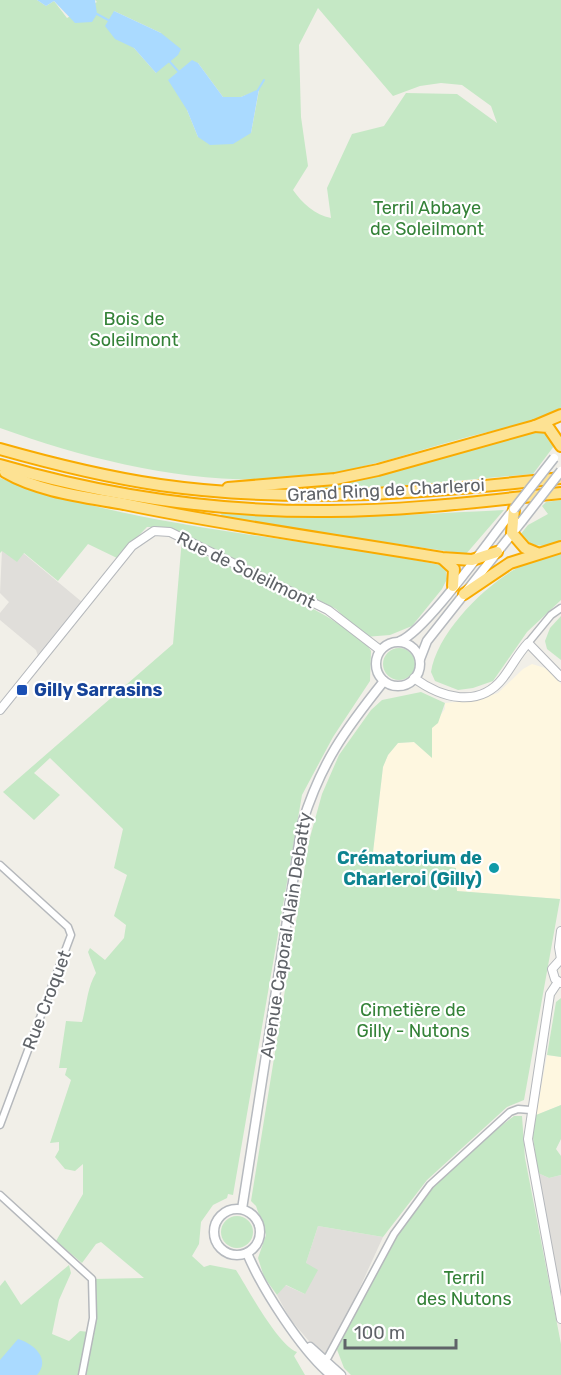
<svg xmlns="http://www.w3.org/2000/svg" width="561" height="1375" font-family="Rubik,sans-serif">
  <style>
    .commercial { fill: #fef7e0 }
    .industrial { fill: #e0deda }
    .green { fill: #c5e8c5; fill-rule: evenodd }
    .water { fill: #aadaff }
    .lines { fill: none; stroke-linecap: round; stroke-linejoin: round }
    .stream { stroke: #aadaff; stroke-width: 2 }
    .minor-casing { stroke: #b5b8bc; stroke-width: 9 }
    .tertiary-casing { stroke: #b5b8bc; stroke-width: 10 }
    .secondary-casing { stroke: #b6babf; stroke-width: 11 }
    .motorway-casing { stroke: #f9ab00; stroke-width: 14 }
    .minor { stroke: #fff; stroke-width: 6 }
    .tertiary { stroke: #fff; stroke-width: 8 }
    .secondary { stroke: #fff; stroke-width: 8 }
    .motorway { stroke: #fde293; stroke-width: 10 }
    .secondary-bridge-casing { stroke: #b6babf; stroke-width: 11; stroke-linecap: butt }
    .secondary-bridge { stroke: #fff; stroke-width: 8 }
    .transit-dot { fill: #1a4fb4; stroke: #fff; stroke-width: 2 }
    .culture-dot { fill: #0f9aa8; stroke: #fff; stroke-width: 2 }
    .labels { text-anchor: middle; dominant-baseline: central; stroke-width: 4.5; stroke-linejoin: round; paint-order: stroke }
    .park-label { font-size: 18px; fill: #348238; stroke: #fff }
    .street-label { font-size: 18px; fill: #5f6368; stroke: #fff }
    .transit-label { font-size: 18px; font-weight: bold; fill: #164399; stroke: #fff; text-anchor: start }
    .culture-label { font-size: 18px; font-weight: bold; fill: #0d838f; stroke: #fff; text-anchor: end }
  </style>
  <rect width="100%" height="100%" fill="#f1efe8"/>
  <g class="commercial">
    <polygon points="532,664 548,669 561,684 560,899 456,891 458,872 373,852 383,767 388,755 398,743 414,742 432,757 432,727 445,709 445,703 476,700 498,693 523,669"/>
    <polygon points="547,1055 561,1057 561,1105 536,1115"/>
  </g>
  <g class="industrial">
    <polygon points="2,550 23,553 82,602 38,656 36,650 0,620 0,613 9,602 0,593"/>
    <polygon points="538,1173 549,1178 561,1175 561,1299"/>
    <polygon points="318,1226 383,1237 328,1357 309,1341 290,1319 277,1295 285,1285 305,1294 306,1263"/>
  </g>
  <g class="green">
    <path d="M0 0H37L46 6 54 1 67 18 97 2 95 0H561V408C532 426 490 430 457 440 421 450 384 462 348 470 231 495 109 467 0 428ZM318 8 393 96 420 86 441 83 462 85 491 106 497 123 457 94 406 93 384 126 352 134 327 188 331 218C315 215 302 203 293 190L308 166 301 117 299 45ZM114 11 161 33 156 73 134 48ZM198 63 223 97H241L259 90 251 133 198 137 187 110Z"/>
    <polygon points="539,430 547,432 553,438 554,446 533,474 375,488 305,489 374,476"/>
    <path d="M0 478C143 530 297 536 445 566L447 579 442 589 412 626 390 635 365 637 336 609 169 527H147L117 558 88 544 58 581 24 553 17 562 2 551 0 553Z"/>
    <path d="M561 500V542C544 547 533 549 520 535L528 525 548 514 542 506 546 502Z"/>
    <path d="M504 510 466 554 225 519 220 513C315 520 409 515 504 510Z"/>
    <path d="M182 538 206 556 273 587 326 616 364 640 371 651 370 681 333 737 302 795 233 1195 228 1194 227 1198 213 1205 201 1222 199 1244 192 1256 204 1267 210 1265 236 1270C248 1289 278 1345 297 1352L294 1356 305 1375H0V1286L5 1280 21 1305 69 1265 71 1273 59 1300 52 1334 69 1341 80 1331 89 1332 92 1279 144 1278 101 1242 96 1244 82 1263 56 1241 83 1194V1164L75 1171 65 1169 55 1157 59 1150V1142L50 1143 71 1080 65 1075 67 1068H59L66 1021 82 1022C87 1004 87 988 96 973L88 952 90 948 105 960 124 938 126 925 114 916 127 875 114 868 123 829 50 758 34 773 60 795 34 820 3 792 173 644Z"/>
    <path d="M561 553V600L527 632 493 681 473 688 458 690 435 681 431 672C437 633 483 587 517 568 530 560 546 558 561 553Z"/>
    <polygon points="561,616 561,660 547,649 545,641 550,628"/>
    <circle cx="399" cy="664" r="16"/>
    <polygon points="421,692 445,703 438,723 432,728 432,758 414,742 398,743 388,755 383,767 373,852 456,868 457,891 560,899 524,1100 507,1107 427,1180 383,1237 318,1226 306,1263 318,1270 305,1294 286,1285 277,1295 264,1277 258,1258 266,1235 256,1206 251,1201 309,841 322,794 339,755 371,710 382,700"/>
    <polygon points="561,998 561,1057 547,1055 556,1002"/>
    <polygon points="561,1105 561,1139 556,1149 561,1156 561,1175 549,1178 538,1173 531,1124 536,1115"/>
    <path d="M514 1116H522L525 1158 561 1344V1375H351L344 1368 336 1347C356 1310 374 1268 397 1233 429 1187 469 1149 514 1116Z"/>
    <circle cx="237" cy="1232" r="16"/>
  </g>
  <g class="water">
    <polygon points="37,0 95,0 97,14 92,22 75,23 54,1 46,6"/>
    <polygon points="114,11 161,33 181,49 178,55 156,73 134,48 115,39 105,26"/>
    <polygon points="192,60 198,63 223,97 241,97 259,89 251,133 233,144 210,145 198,137 187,110 168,80"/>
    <path d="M18 1339C34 1344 51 1359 37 1375H0V1360Z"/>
  </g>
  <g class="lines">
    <g class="stream">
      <polyline points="97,14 110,21"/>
      <polyline points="169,61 179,72"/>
      <polyline points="258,90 264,80"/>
    </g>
    <g class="minor-casing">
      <g id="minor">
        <polyline points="528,643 551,615 561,608"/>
        <polyline points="0,865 68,927 71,935 0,1125"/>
        <polyline points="0,1195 92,1279 93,1318 82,1375"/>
        <polyline points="324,1359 328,1357 394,1234 430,1185 510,1112 518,1109 530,1110"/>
      </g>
    </g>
    <g class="tertiary-casing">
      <g id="tertiary">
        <path d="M414 678C441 698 479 709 503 678 512 666 518 654 528 643L561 677"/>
        <polyline points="0,710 132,546 154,531 170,532 328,610 380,650"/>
        <polyline points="561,959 552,969 555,979 561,983"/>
        <polyline points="561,959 559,947 561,931"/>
        <polyline points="558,982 550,994 528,1139 561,1319"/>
      </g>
    </g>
    <g class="secondary-casing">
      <g id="secondary">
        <path d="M400 641C427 630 491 537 514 509"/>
        <circle cx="398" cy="664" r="22"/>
        <polyline points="420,659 427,641 522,521"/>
        <circle cx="237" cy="1232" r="23"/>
        <path d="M242 1209 302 824C321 763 344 731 384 681"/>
        <path d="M247 1253C262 1289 302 1351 331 1375"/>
        <polyline points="310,1347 341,1375"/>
      </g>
    </g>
    <g class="motorway-casing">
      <g id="motorway">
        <polyline points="535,426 548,427 561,446"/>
        <path d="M0 449C53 464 106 477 160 485 294 504 428 493 561 478"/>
        <path d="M0 465C107 496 217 512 329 511 406 511 484 501 561 493"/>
        <path d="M5 472C39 492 86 497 124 504 229 526 336 540 442 558L472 560 497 552"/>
        <polyline points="228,488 335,479 378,470 535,426 561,415"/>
        <polyline points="514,509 512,533 525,548 537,553"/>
        <polyline points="443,559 454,569 453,586"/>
        <polyline points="464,594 510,563 561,547"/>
      </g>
    </g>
    <use href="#minor" class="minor"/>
    <use href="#tertiary" class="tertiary"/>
    <use href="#secondary" class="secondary"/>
    <use href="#motorway" class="motorway"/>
    <g class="secondary-bridge-casing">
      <g id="secondary-bridge">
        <polyline points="514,509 554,458"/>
        <polyline points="522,521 561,471"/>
      </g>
    </g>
    <use href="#secondary-bridge" class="secondary-bridge"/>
  </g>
  <rect class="transit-dot" x="16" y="684" width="12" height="12" rx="3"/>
  <circle class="culture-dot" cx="494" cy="868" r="6"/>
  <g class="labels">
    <g class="park-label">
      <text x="427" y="208">Terril Abbaye<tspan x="427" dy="21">de Soleilmont</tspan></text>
      <text x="134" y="319">Bois de<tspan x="134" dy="21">Soleilmont</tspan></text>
      <text x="413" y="1010">Cimetière de<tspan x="413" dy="21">Gilly - Nutons</tspan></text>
      <text x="464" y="1278">Terril<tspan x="464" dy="21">des Nutons</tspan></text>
    </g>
    <g class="street-label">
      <text transform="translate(386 490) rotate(-3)">Grand Ring de Charleroi</text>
      <text transform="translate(246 570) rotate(26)">Rue de Soleilmont</text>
      <text transform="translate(286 935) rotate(-81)">Avenue Caporal Alain Debatty</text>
      <text transform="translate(47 1000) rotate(-69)">Rue Croquet</text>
    </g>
    <g class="transit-label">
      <text x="34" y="690">Gilly Sarrasins</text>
    </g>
    <g class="culture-label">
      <text x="482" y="858">Crématorium de<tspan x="482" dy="21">Charleroi (Gilly)</tspan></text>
    </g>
  </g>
  <path d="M345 1339v9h111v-9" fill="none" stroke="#5f6368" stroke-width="3"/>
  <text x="354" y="1339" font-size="18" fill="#5f6368" stroke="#ffffff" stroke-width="4.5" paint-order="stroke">100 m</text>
</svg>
